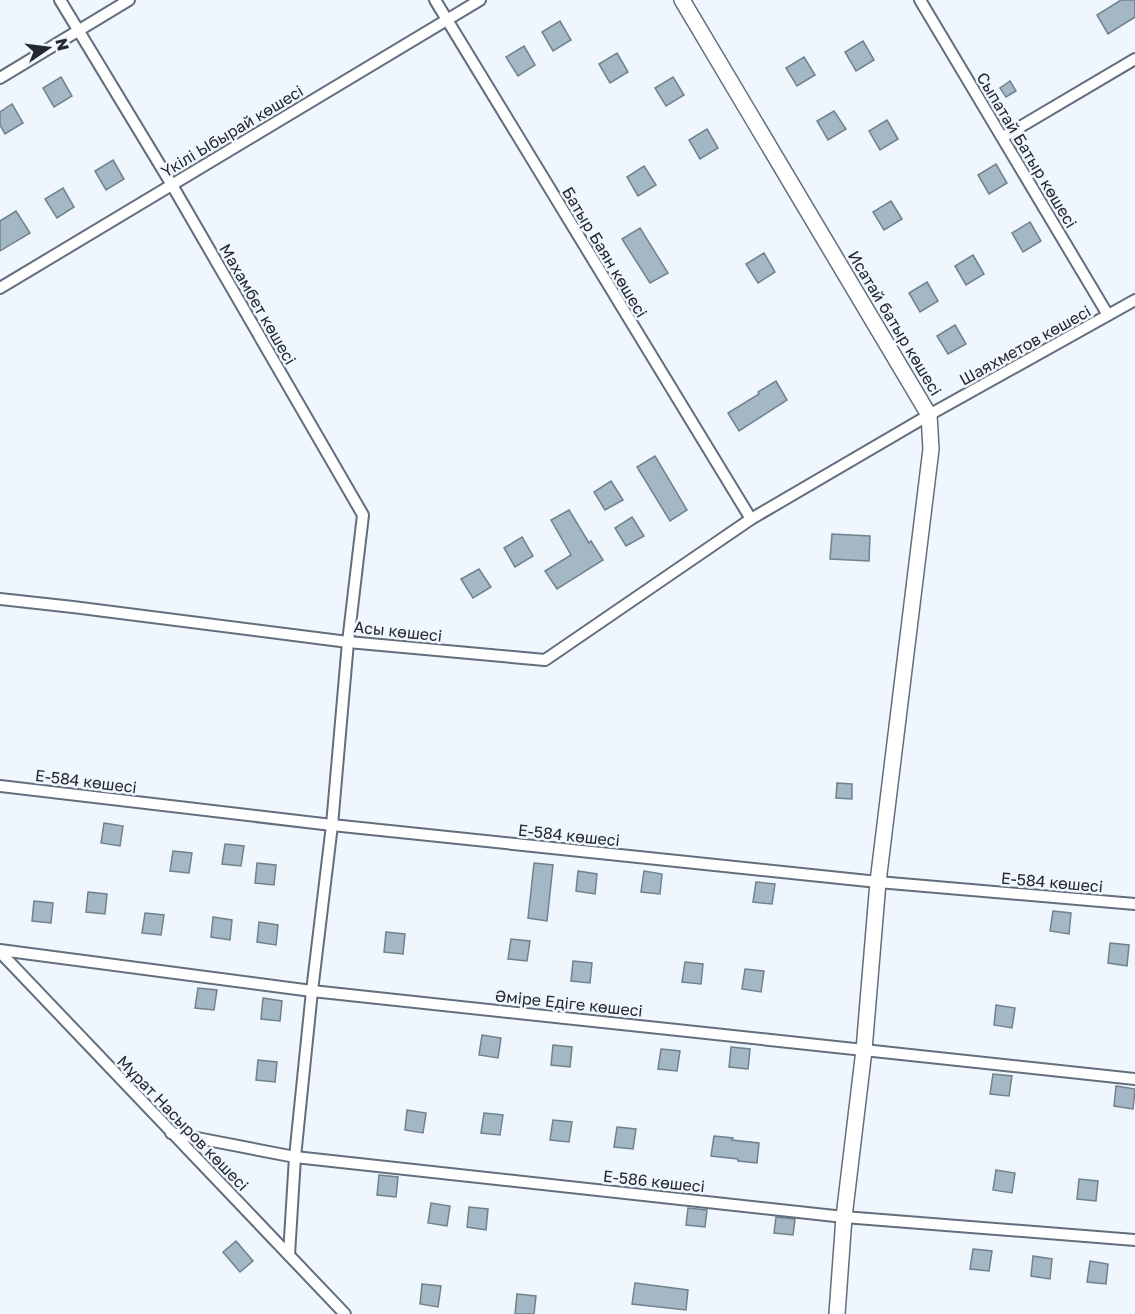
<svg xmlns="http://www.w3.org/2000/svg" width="1135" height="1314" font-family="'Golos Text',sans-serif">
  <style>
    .building { fill: #a3b8c4; stroke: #6f828e; stroke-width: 1.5 }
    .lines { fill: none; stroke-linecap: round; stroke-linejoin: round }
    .street-casing { stroke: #626e7e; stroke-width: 14 }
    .secondary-casing { stroke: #626e7e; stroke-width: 18 }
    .street { stroke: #fff; stroke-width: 10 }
    .secondary { stroke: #fff; stroke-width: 15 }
    .labels { text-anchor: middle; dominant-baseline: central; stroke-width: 5; stroke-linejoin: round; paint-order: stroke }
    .street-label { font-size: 16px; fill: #23282f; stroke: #f0f6fd }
  </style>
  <rect width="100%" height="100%" fill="#f0f6fd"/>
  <g class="building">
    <polygon points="1121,0 1135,0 1135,17 1108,34 1097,15"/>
    <polygon points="560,21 571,40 553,51 542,32"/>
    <polygon points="863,41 874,60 856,71 845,52"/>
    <polygon points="524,46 535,65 518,76 506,57"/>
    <polygon points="617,53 628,72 610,83 599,64"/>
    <polygon points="804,57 815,75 797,86 786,68"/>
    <polygon points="61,77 72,96 54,107 43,88"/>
    <polygon points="673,77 684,95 666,106 655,88"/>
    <polygon points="1010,81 1016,91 1006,97 1000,88"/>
    <polygon points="12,104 23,123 5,134 0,125 0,112"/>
    <polygon points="834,111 846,129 828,140 817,121"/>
    <polygon points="887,120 898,139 880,150 869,131"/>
    <polygon points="707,129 718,148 700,159 689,140"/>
    <polygon points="113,160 124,179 106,190 95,171"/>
    <polygon points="996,164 1007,183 989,194 978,175"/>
    <polygon points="644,166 656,185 638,196 627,177"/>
    <polygon points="63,188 74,207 57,218 45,199"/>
    <polygon points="891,201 902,219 884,230 873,212"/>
    <polygon points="16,211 30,233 0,251 0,221"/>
    <polygon points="1030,222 1041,241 1023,252 1012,233"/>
    <polygon points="640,228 668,273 650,283 622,239"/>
    <polygon points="764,253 775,272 758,283 746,264"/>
    <polygon points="973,255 984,274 966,285 955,266"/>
    <polygon points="927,282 938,301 920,312 909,293"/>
    <polygon points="955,325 966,344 948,354 937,336"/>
    <polygon points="776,381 787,400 739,431 728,413 759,394 758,392"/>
    <polygon points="655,456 687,510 670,521 637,467"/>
    <polygon points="611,481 623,500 605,510 594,492"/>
    <polygon points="569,510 589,543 591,541 603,560 557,589 545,571 571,555 551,520"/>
    <polygon points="632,517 644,536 626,546 615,528"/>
    <polygon points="832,534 870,536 869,561 830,559"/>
    <polygon points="522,537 533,556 515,567 504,548"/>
    <polygon points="479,569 491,587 473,598 461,579"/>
    <polygon points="837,783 852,784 852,799 836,798"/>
    <polygon points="104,823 123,826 120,846 101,843"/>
    <polygon points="225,844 244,846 241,866 222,864"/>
    <polygon points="173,851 192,853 189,873 170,871"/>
    <polygon points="257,863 276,865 274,885 255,883"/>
    <polygon points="534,863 553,865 547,921 528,918"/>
    <polygon points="578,871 597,874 595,894 576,891"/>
    <polygon points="644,871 662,874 660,894 641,892"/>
    <polygon points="756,882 775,884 772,904 753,902"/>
    <polygon points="88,892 107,894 105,914 86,912"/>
    <polygon points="34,901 53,903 51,923 32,921"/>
    <polygon points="1053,911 1071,913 1069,934 1050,931"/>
    <polygon points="145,913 164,915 161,935 142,933"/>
    <polygon points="213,917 232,920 230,940 211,937"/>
    <polygon points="259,922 278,925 276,945 257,942"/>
    <polygon points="386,932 405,934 403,954 384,952"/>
    <polygon points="511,939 530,941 527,961 508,959"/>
    <polygon points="1110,943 1129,945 1127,966 1108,963"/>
    <polygon points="573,961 592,963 590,983 571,981"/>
    <polygon points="685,962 703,964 701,984 682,982"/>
    <polygon points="745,969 764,971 761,992 742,989"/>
    <polygon points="198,988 217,990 214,1010 195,1008"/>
    <polygon points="263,998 282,1001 280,1021 261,1019"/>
    <polygon points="996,1005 1015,1008 1012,1028 994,1025"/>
    <polygon points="482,1035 501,1038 498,1058 479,1055"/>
    <polygon points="553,1045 572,1047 570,1067 551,1065"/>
    <polygon points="731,1047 750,1049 748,1069 729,1067"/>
    <polygon points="661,1049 680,1051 677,1071 658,1069"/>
    <polygon points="258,1060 277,1062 275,1082 256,1080"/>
    <polygon points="993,1074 1012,1076 1009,1096 990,1094"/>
    <polygon points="1116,1086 1135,1089 1133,1109 1114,1106"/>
    <polygon points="407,1110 426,1113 423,1133 405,1130"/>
    <polygon points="484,1113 503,1115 500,1135 481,1133"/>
    <polygon points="553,1120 572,1122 569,1142 550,1140"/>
    <polygon points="617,1127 636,1129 633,1149 614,1147"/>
    <polygon points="714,1136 733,1138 732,1140 759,1143 757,1163 738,1161 738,1159 711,1156"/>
    <polygon points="996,1170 1015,1173 1012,1193 993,1190"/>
    <polygon points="379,1175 398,1177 396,1197 377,1195"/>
    <polygon points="1079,1179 1098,1181 1096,1201 1077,1199"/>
    <polygon points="431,1203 450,1206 447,1226 428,1223"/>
    <polygon points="469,1207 488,1209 486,1230 467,1227"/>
    <polygon points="688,1208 707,1210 705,1227 686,1225"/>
    <polygon points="776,1217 795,1219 793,1235 774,1233"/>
    <polygon points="236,1241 253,1261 240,1272 223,1252"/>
    <polygon points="973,1249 992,1251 989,1271 970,1269"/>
    <polygon points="1033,1256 1052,1259 1050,1279 1031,1276"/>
    <polygon points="1090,1261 1108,1264 1106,1284 1087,1282"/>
    <polygon points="635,1283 688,1290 686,1310 632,1304"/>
    <polygon points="422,1284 441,1286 438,1307 420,1304"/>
    <polygon points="517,1294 536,1296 534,1314 515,1314"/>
  </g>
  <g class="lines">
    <g class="street-casing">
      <g id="street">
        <polyline points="60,0 172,185 363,515 348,642 332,825 312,991 295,1157 289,1255"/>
        <polyline points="435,0 751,519"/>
        <polyline points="920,0 1108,315"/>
        <polyline points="0,78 129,0"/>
        <polyline points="1003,137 1135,59"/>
        <polyline points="0,288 480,0"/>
        <polyline points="0,599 73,607 348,642 545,660 751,519 929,415 1135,300"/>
        <polyline points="0,786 332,825 878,882 1135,904"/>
        <polyline points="0,950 312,991 1135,1079"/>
        <polyline points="0,952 345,1314"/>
        <polyline points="171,1133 295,1157 844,1217 1135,1240"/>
      </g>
    </g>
    <g class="secondary-casing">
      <polyline id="secondary" points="682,0 929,415 931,449 878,882 864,1050 844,1217 837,1314"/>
    </g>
    <use href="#street" class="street"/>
    <use href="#secondary" class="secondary"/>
  </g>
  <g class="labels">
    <g class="street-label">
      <text transform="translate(232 131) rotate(-31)">Үкілі Ыбырай көшесі</text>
      <text transform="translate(1027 150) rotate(59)">Сыпатай Батыр көшесі</text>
      <text transform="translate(605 252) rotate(59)">Батыр Баян көшесі</text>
      <text transform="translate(258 304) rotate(60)">Махамбет көшесі</text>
      <text transform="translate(895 323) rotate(59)">Исатай батыр көшесі</text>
      <text transform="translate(1025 345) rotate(-29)">Шаяхметов көшесі</text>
      <text transform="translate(398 631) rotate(6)">Асы көшесі</text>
      <text transform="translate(86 781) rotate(7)">Е-584 көшесі</text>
      <text transform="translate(569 835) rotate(6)">Е-584 көшесі</text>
      <text transform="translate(1052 882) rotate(5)">Е-584 көшесі</text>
      <text transform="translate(569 1003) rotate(6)">Әміре Едіге көшесі</text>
      <text transform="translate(183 1123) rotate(46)">Мұрат Насыров көшесі</text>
      <text transform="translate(654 1181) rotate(6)">Е-586 көшесі</text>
    </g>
  </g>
  <g transform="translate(48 48) rotate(76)" stroke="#f0f6fd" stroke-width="4.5" paint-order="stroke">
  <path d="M0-4.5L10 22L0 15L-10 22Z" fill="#23282f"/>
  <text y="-9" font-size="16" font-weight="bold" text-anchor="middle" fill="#23282f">N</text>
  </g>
</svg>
